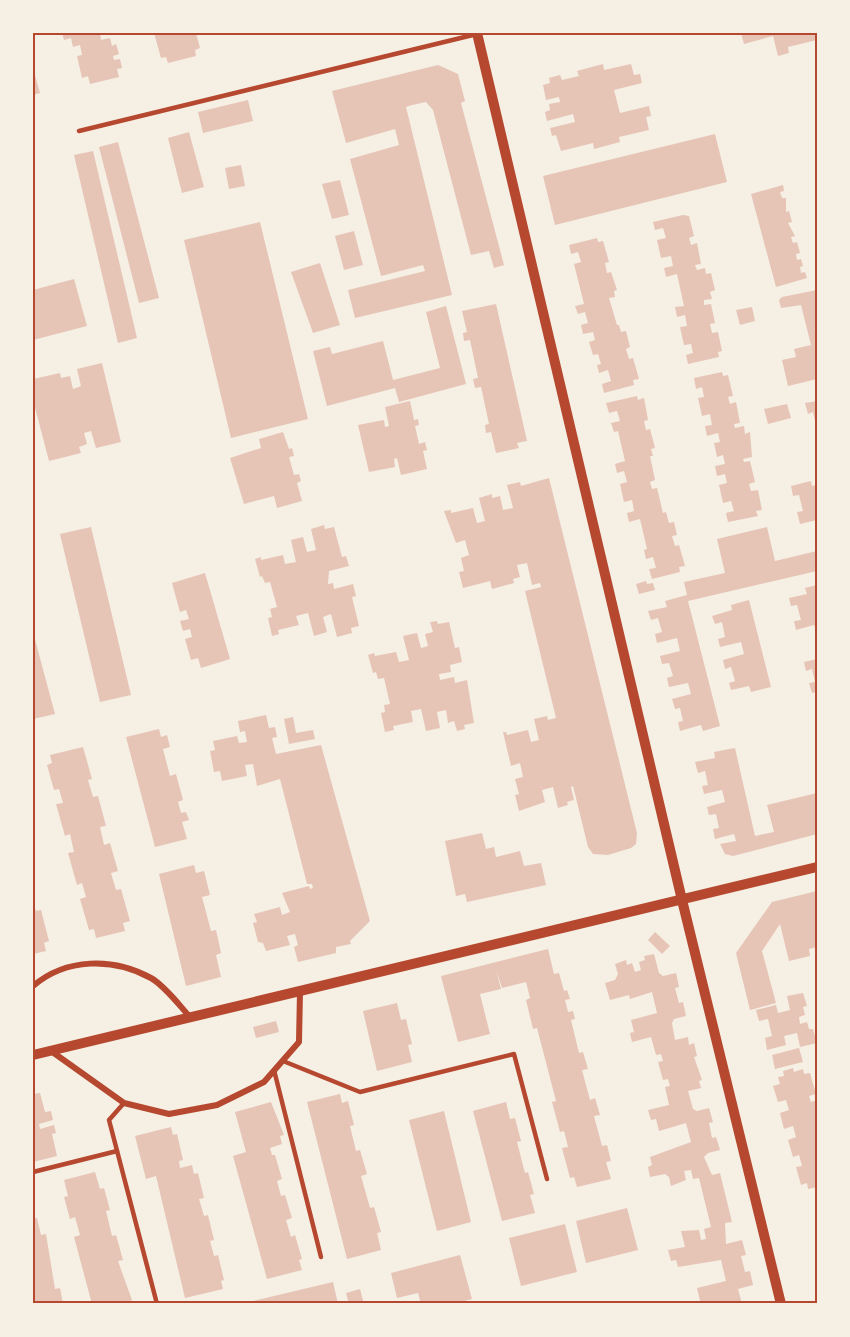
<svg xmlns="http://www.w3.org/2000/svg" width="850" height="1337" font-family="Lora,serif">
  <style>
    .building { fill: #e6c5b7 }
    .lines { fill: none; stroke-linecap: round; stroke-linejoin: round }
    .service { stroke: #b5482f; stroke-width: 4.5 }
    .minor { stroke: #b5482f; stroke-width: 6 }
    .tertiary { stroke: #b5482f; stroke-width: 10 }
    .neatline { fill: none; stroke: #b5482f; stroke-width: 2 }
  </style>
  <rect width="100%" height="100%" fill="#f6efe4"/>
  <g class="building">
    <polygon points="62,33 100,33 101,40 110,38 112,46 116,44 119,54 113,56 114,60 120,59 122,68 117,69 119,77 90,84 88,76 82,78 77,56 82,55 80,45 73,47 71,38 64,40"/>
    <polygon points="154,33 196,33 200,48 195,50 196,56 168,63 166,57 161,58"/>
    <polygon points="741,33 817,33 817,40 788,47 789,53 778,56 773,36 744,44"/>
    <polygon points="603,64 604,70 631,64 634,75 640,74 642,83 614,90 620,113 649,106 651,116 646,117 649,130 619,137 620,142 594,149 593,143 561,151 556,135 552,136 550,128 575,122 573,114 547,121 545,112 550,110 549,104 560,102 559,97 546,100 543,85 550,83 549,78 560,75 562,80 579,76 577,71"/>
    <polygon points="438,65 458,74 465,101 461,103 504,265 494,268 489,251 471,255 433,110 426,102 412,105 406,107 452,295 355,318 348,290 425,271 423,265 381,276 350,159 399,145 395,129 346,143 332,91"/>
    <polygon points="33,68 40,93 33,95"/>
    <polygon points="248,100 253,121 203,133 198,112"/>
    <polygon points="189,132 204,187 182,193 168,138"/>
    <polygon points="715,134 727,182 555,225 543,176"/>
    <polygon points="118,142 159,298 139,303 99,147"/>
    <polygon points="93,151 137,338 118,343 74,155"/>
    <polygon points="241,165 245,186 229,189 225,168"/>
    <polygon points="340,180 349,215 332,219 322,184"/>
    <polygon points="783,185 784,191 780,192 782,198 786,198 786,212 789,211 792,222 788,223 795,236 791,237 793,243 797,242 800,253 796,254 797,260 801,259 803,266 800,267 801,273 805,272 807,278 776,287 751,194"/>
    <polygon points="683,215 689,216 694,236 689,238 691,245 697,243 701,264 695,265 697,270 705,268 706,274 711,273 715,290 710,292 712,299 704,300 704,305 711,304 715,323 710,324 712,333 718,332 722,351 718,352 719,357 688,364 686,355 693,353 691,344 684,345 680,327 687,326 685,315 677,317 675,307 684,306 677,274 666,277 664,268 673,266 671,256 661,258 657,240 666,238 663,228 655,230 653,222"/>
    <polygon points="260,222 308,419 231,438 184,240"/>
    <polygon points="354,231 363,265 344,270 335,236"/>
    <polygon points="597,238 598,242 603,241 609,262 605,263 607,273 611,272 617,290 614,291 615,297 609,298 617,325 619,325 621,332 626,331 630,347 626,349 629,359 633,358 639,379 633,380 634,385 604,393 602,384 611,381 608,370 599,373 597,365 601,364 598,354 593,355 589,342 595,340 593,332 583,334 581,325 588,323 585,312 578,314 575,306 584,304 574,264 581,262 578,252 571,254 569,245"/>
    <polygon points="320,263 340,325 313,333 291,272"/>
    <polygon points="74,279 87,326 33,340 33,290"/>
    <polygon points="817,290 817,379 788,386 782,360 796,357 794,349 811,345 801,305 781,308 779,300 782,297"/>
    <polygon points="496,304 527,441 517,443 519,448 496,453 491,432 486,433 485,425 489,424 481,387 475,388 473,379 478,378 470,340 464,341 463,333 467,332 462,311"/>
    <polygon points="446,306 466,384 399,402 395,388 327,406 313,351 330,347 332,354 383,341 393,380 440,368 426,312"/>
    <polygon points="752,307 755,321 740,325 736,310"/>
    <polygon points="102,363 121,442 96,448 91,431 84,433 87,444 79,447 81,453 49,461 33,400 33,379 60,373 61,378 70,376 73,389 81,386 77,369"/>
    <polygon points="722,372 723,376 728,375 733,396 728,397 730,404 736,402 740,423 734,424 735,428 744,426 745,434 750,432 752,457 743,459 744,462 750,461 755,482 749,484 751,491 758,490 762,510 756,511 758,516 728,522 726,513 734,511 731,501 723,503 719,485 727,483 725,474 717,476 715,466 725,464 723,455 717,457 714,443 720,442 718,433 707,436 705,426 712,425 710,414 702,416 698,398 704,397 702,387 696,389 694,378"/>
    <polygon points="637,396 638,400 644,398 648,420 644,421 646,430 650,429 655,448 651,449 653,456 650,456 655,480 650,482 652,489 657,488 663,513 666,512 669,523 674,522 677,535 672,536 675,546 679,545 685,566 679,567 680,572 652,579 649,569 656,568 653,557 646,559 644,550 647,549 640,519 629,522 627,513 634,511 632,500 624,502 620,484 627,482 624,471 617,473 615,464 625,461 618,431 614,432 611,423 620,421 617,411 609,413 606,403"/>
    <polygon points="410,401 414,420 418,419 419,425 415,426 419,444 425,442 427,450 423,451 427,469 401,475 397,458 394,459 395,467 369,472 358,425 384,420 385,427 389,426 385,407"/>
    <polygon points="817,401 817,425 816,425 813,412 808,414 805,403"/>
    <polygon points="787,404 791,418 768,424 764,409"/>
    <polygon points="283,432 289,449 292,448 294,456 289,457 294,475 299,474 301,481 297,483 302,501 277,508 274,496 244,504 230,458 261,448 259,439"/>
    <polygon points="549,478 637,833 636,844 631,848 608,855 593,854 588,847 573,786 571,787 574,800 567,802 568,805 558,808 553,787 542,790 545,802 519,811 515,795 519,794 515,779 523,777 520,763 511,766 503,732 506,732 507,735 528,730 531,742 539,740 534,719 547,716 548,720 556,718 525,591 541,587 540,583 532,585 527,563 517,565 520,577 513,579 514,583 492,589 490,581 463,588 459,572 464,571 461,558 469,555 465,540 456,543 444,511 451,510 451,513 473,508 477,523 485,521 479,498 492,494 492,498 500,496 503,510 513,508 507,485 520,482 521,486"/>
    <polygon points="811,481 812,486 817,485 817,520 800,524 797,512 803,511 799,495 793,496 791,486"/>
    <polygon points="324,525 325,529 334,527 342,557 346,556 349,566 329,571 328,584 333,583 334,589 353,584 356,596 352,597 359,626 351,628 352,633 337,637 331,614 323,617 327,632 314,636 308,613 296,616 299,625 278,630 279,634 272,636 268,618 272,617 270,609 277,607 270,582 265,583 262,576 260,577 255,559 261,557 261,560 283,555 285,564 296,562 291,540 303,537 307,552 316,550 311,529"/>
    <polygon points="91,527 131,695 100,702 60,534"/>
    <polygon points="767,527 775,561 817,551 817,571 688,601 720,726 703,731 701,725 680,731 678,722 683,721 680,708 675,709 672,699 691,694 688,683 669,687 667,678 673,676 669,663 662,664 660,656 680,651 677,638 657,643 655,634 662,632 658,618 651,620 648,611 667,607 665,601 687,595 684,582 725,573 717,539"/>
    <polygon points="205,573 230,659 201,668 198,658 191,660 185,639 192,637 190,629 183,631 180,621 189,619 186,610 180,612 172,583"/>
    <polygon points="646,581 647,584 653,583 655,590 639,594 636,584"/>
    <polygon points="817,585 817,632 814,625 796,630 794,621 801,620 797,605 791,606 789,598 807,594 805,588"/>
    <polygon points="749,600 771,687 751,692 749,686 731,690 729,683 735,681 731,667 725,669 723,660 744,654 741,642 720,647 718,639 725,637 722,622 715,624 712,616 732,610 731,605"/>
    <polygon points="437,621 438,624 449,622 455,648 459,647 462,662 450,665 451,672 439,674 440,680 454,677 455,683 467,680 474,723 464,725 465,729 457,731 454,721 448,723 446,710 437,712 440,728 426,731 421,709 411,711 413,722 393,726 394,730 385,732 381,713 385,712 384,705 390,704 384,678 378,679 376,672 373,673 368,655 374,653 375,656 396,652 399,662 409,660 403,636 417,633 421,648 428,646 425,634 433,632 430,622"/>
    <polygon points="33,632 55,714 33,719"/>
    <polygon points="817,659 817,692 812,693 809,683 815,682 812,669 806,671 804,662"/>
    <polygon points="266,715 269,728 275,727 277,737 272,738 276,754 321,745 370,921 350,941 351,944 336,947 336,953 298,962 294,947 298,945 295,934 287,936 290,945 266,951 263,943 258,942 253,923 257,922 254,914 280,907 282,915 290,912 282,893 309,886 310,889 313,888 312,884 307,884 280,779 257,786 253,764 245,765 247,776 222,781 220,771 214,772 210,751 215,750 213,741 237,736 239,743 247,742 245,731 240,732 238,721"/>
    <polygon points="293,717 296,733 313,730 315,739 289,744 284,719"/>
    <polygon points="159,729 161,737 167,735 170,747 163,749 170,776 176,774 183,800 178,802 181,813 186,812 189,820 182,822 187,839 155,847 126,737"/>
    <polygon points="83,747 92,779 88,780 93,797 98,796 106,826 100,827 104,845 110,843 118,871 111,873 116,890 121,889 130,921 123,923 125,931 96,938 94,929 89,930 80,899 86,897 82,883 77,885 68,853 74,852 70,834 65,836 56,804 63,803 59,789 54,790 47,765 52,763 50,755"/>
    <polygon points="735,748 755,836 774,832 767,805 817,793 817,834 733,856 725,854 720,844 736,841 734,834 715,839 713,829 719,828 716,814 709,815 707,807 725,802 722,790 704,794 702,786 708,785 705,771 698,773 695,762 715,758 714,752"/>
    <polygon points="482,833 486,849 494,847 496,857 520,851 524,866 541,863 546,885 467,902 465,894 456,896 445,841"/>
    <polygon points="194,865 196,873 204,871 210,895 202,897 211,931 216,930 221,953 216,955 221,977 186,986 159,874"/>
    <polygon points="817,891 817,947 809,949 810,956 789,961 780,924 762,951 776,1003 750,1010 736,953 772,902"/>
    <polygon points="33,903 36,911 41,910 49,941 44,943 46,951 33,954"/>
    <polygon points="655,932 670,946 662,954 648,940"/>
    <polygon points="548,949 554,974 559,973 564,991 567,990 570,999 565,1000 568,1012 573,1011 575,1019 571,1020 579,1053 583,1052 588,1069 582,1070 590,1100 595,1098 600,1115 594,1116 602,1146 607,1145 611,1161 606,1162 611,1179 577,1187 574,1177 570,1178 562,1148 568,1147 564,1131 560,1132 552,1102 556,1101 537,1028 533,1029 526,1000 530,998 526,982 502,988 496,970 501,989 480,994 490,1034 458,1042 441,976"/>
    <polygon points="654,954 659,973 663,976 676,973 679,987 675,988 679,1003 683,1002 686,1016 674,1019 672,1023 675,1040 688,1037 689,1045 694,1043 697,1056 694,1057 702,1080 699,1081 701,1088 688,1091 693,1109 697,1111 709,1108 713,1122 709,1123 712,1138 716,1137 720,1150 708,1153 704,1157 712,1175 720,1173 732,1222 725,1223 726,1244 742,1240 746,1255 741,1256 745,1272 750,1271 753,1285 738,1289 742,1304 693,1304 700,1301 697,1288 726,1281 721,1260 678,1267 676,1260 671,1261 668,1250 685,1247 681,1231 699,1230 701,1240 706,1239 704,1229 711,1227 699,1178 693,1179 691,1170 684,1171 686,1180 671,1186 669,1177 665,1174 650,1177 648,1167 652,1165 650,1157 691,1142 686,1123 659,1131 656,1119 651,1120 648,1110 669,1105 665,1087 670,1086 668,1079 663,1080 658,1062 663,1061 661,1054 656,1055 651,1037 632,1042 630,1033 634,1032 631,1020 657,1013 652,992 630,999 629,995 610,1000 605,983 615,980 618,974 615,964 626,960 627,965 632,963 635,972 641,970 639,962 645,960 644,956"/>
    <polygon points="803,993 807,1006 803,1007 805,1015 799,1017 800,1024 807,1022 809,1029 813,1029 817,1043 800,1047 797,1033 784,1036 786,1045 767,1050 765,1038 772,1036 768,1019 759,1021 756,1010 776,1005 778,1013 790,1010 787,996"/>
    <polygon points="397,1003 401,1020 406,1019 412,1044 408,1045 412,1062 377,1071 363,1011"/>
    <polygon points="276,1021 279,1032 256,1038 253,1027"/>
    <polygon points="799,1048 803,1062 775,1069 772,1055"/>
    <polygon points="793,1068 794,1072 803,1069 804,1074 810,1073 816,1094 809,1096 811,1102 817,1100 817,1187 808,1189 807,1183 801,1185 796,1167 802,1166 799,1155 793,1157 788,1140 796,1137 793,1126 784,1129 780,1113 789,1110 786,1100 778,1102 773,1086 780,1084 778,1077 784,1076 783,1071"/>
    <polygon points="40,1093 45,1112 51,1111 53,1120 39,1124 40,1129 54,1125 56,1133 52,1134 57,1156 33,1162 33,1094"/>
    <polygon points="340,1094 342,1103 348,1101 354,1125 350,1126 356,1151 360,1150 367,1174 361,1176 370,1208 374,1207 381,1232 377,1233 381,1250 347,1259 307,1102"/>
    <polygon points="271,1102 284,1135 280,1136 282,1144 270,1148 272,1155 275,1155 282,1179 277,1181 281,1196 285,1195 292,1218 286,1220 291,1237 295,1235 302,1259 299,1260 302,1270 267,1279 233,1156 246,1152 235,1112"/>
    <polygon points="506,1102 510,1119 515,1118 521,1141 517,1142 525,1173 528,1172 534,1194 530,1195 535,1213 502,1221 473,1111"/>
    <polygon points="444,1111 471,1222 437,1231 409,1120"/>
    <polygon points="171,1127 173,1135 177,1134 183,1160 179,1161 180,1168 192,1165 194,1174 198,1173 204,1198 199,1199 204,1216 208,1215 214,1240 210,1241 214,1256 218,1255 224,1280 221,1281 223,1289 185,1298 156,1176 146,1179 135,1136"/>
    <polygon points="95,1172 100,1189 104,1188 110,1210 106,1211 112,1236 116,1235 123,1260 118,1261 132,1300 127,1304 92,1304 74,1237 80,1235 75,1217 70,1219 64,1197 68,1196 64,1180"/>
    <polygon points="627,1208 638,1250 586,1263 576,1221"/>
    <polygon points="37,1218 41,1235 46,1234 55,1289 60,1288 63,1304 33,1304 33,1219"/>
    <polygon points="565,1224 577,1272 521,1286 509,1238"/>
    <polygon points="460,1255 472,1299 453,1304 421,1304 418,1293 397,1298 391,1273"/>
    <polygon points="333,1282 338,1304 245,1304 245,1303"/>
    <polygon points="360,1289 364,1304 349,1304 346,1293"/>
  </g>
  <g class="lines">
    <g class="service">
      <polyline points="79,131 477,34"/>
      <polyline points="283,1061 360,1092 514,1054 547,1179"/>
      <polyline points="274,1070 321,1257"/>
      <polyline points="124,1103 109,1120 157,1304"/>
      <polyline points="33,1172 117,1151"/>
    </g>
    <g class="minor">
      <path d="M33 986C66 958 113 957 151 978 165 986 179 1005 190 1017"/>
      <polyline points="51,1051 124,1103 169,1114 217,1105 264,1082 299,1042 300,991"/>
    </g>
    <g class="tertiary">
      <polyline points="477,33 682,900 781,1304"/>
      <polyline points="33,1055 817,867"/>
    </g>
  </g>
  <rect width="850" height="1337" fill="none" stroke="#f6efe4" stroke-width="69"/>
  <rect x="34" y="34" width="782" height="1268" class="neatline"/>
</svg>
